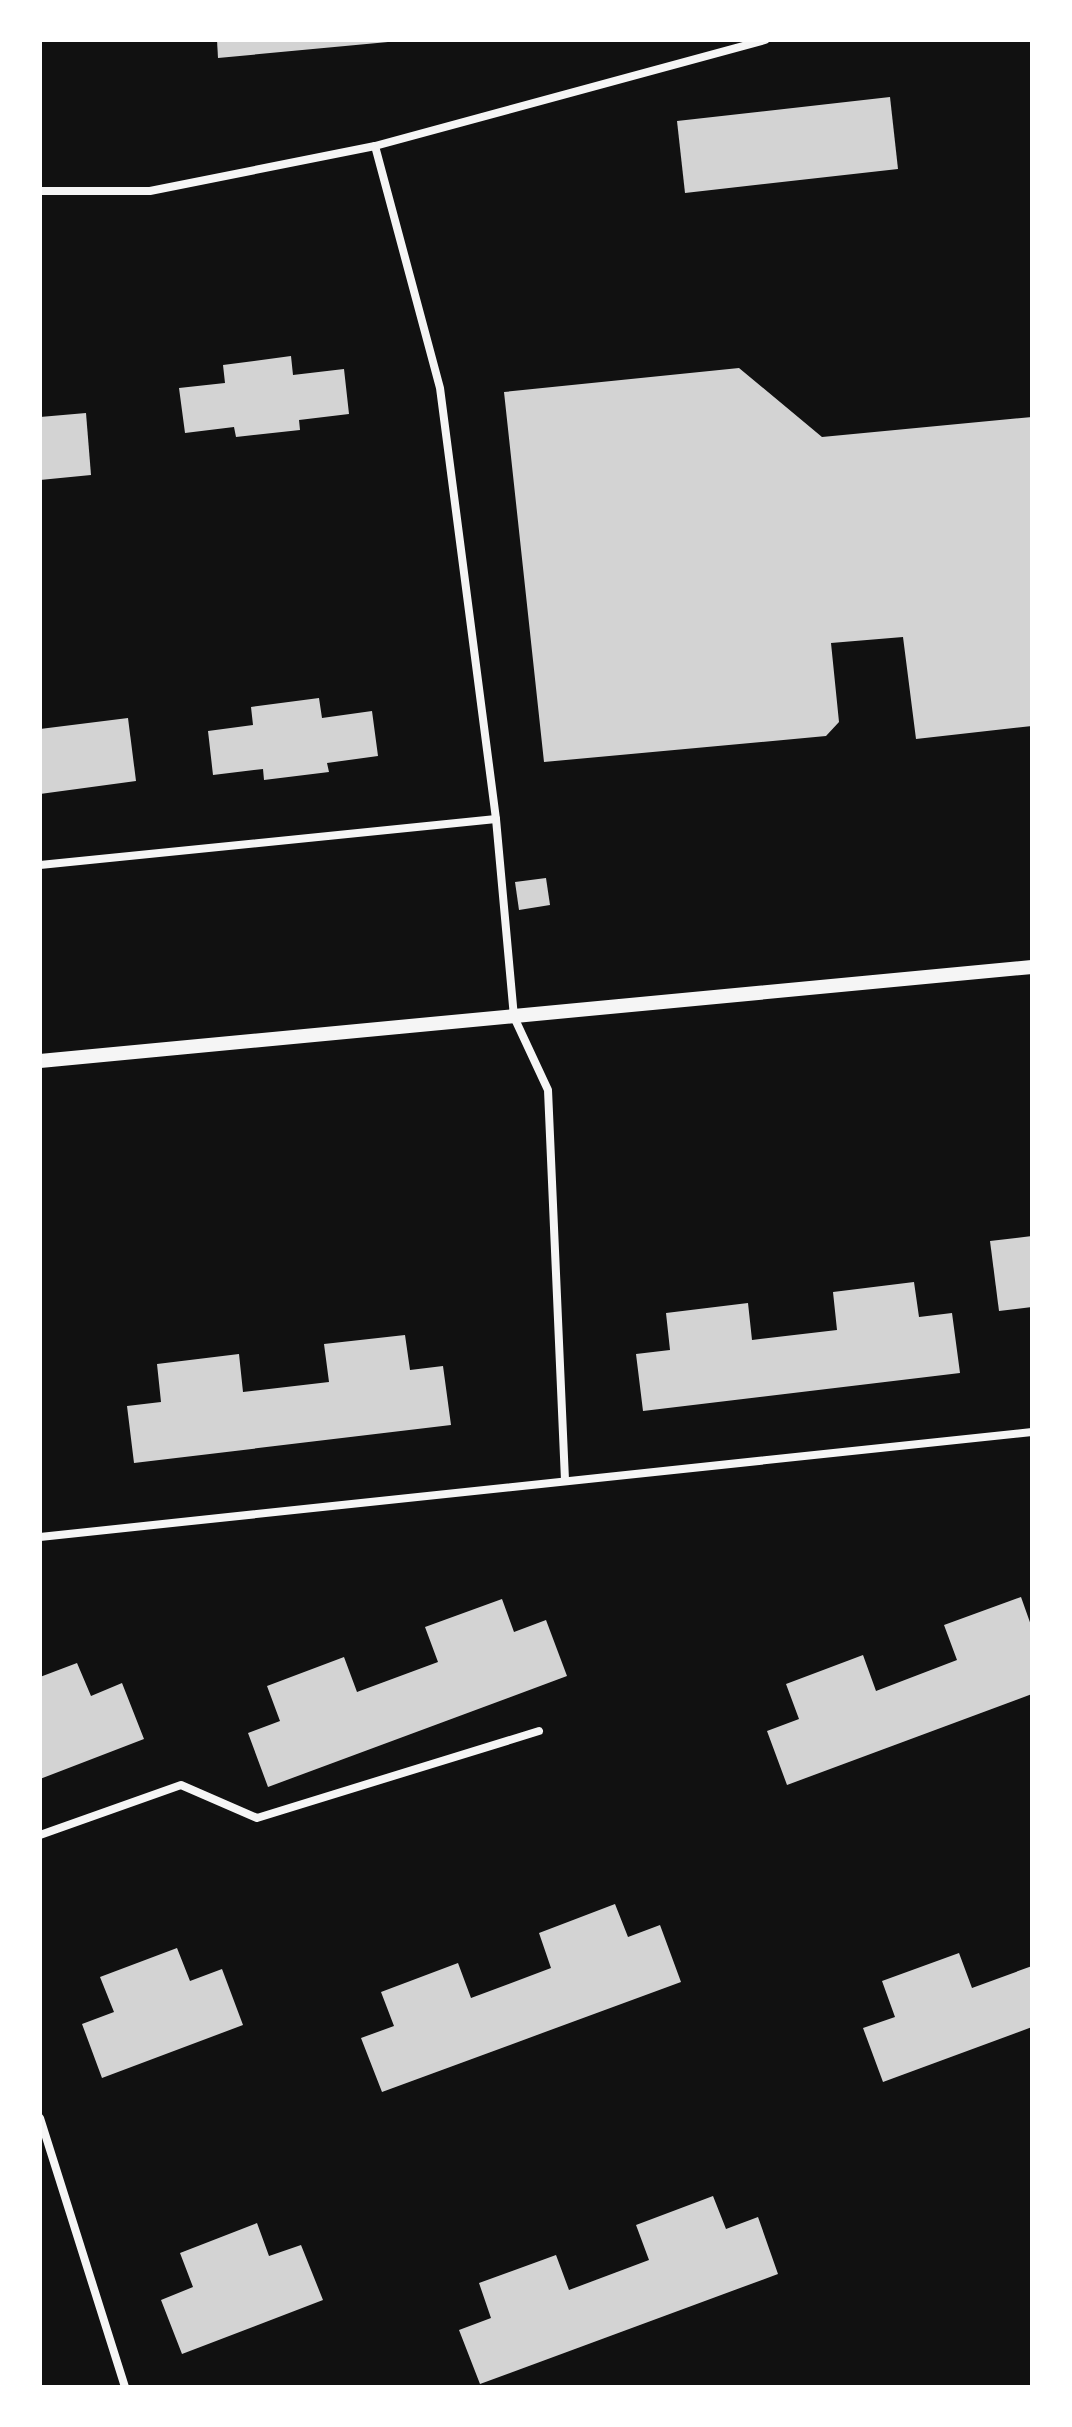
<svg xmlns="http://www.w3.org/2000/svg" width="1072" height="2427" font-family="'Open Sans',sans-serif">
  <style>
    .building { fill: #d3d3d3 }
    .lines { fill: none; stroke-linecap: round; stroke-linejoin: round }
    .minor { stroke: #f5f5f5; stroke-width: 8 }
    .tertiary { stroke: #f5f5f5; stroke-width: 14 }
  </style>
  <rect width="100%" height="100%" fill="#111"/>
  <g class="building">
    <polygon points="217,40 388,40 388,42 218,58"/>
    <polygon points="890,97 898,169 685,193 677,121"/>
    <polygon points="291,356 293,375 344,369 349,414 299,420 300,430 236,437 234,427 185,433 179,388 225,383 223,365"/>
    <polygon points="739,368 822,437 1032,417 1032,726 916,739 903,637 831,643 839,722 826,736 544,762 504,392"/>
    <polygon points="86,413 91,475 40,480 40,417"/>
    <polygon points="319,698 322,718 372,711 378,756 327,763 329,772 264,780 263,769 213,775 208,731 253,725 251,707"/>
    <polygon points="128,718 136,781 40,794 40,729"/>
    <polygon points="546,878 550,905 519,910 515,882"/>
    <polygon points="1032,1236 1032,1307 999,1311 990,1241"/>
    <polygon points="914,1282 919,1317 952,1313 960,1373 643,1411 636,1354 670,1350 666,1313 748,1303 752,1340 837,1330 833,1292"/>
    <polygon points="405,1335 410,1370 443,1366 451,1425 134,1463 127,1406 161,1402 157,1364 239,1354 243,1392 329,1382 324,1344"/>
    <polygon points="1021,1597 1032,1628 1032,1694 787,1785 767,1731 799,1719 786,1684 863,1655 876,1691 957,1660 944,1625"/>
    <polygon points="502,1599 514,1632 546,1620 567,1676 268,1787 248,1733 280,1721 267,1686 344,1657 357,1692 438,1662 425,1627"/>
    <polygon points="77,1663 91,1696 122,1683 144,1739 40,1779 40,1677"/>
    <polygon points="615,1904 628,1937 660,1925 681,1982 382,2092 361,2038 394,2026 381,1992 458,1963 471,1998 551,1968 539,1933"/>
    <polygon points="177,1948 190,1981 222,1969 243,2025 102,2078 82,2024 114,2012 100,1977"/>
    <polygon points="959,1953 972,1988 1032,1966 1032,2027 883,2082 863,2028 895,2017 882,1981"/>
    <polygon points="713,2196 726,2229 758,2217 778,2274 480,2384 459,2330 491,2318 479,2283 556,2255 569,2290 649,2260 636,2225"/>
    <polygon points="257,2223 269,2256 301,2245 323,2300 182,2354 161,2300 193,2287 180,2253"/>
  </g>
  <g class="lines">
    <g class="minor">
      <polyline points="375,146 440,388 496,819 514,1017 548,1090 565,1480"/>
      <polyline points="40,191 150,191 375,146 765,40"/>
      <polyline points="40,865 496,819"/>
      <polyline points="40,1537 1032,1432"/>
      <polyline points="40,1835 181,1785 257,1818 539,1731"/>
      <polyline points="40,2118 125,2387"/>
    </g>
    <polyline class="tertiary" points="40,1061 1032,967"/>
  </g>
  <rect width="1072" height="2427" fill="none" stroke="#ffffff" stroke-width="84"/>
</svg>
